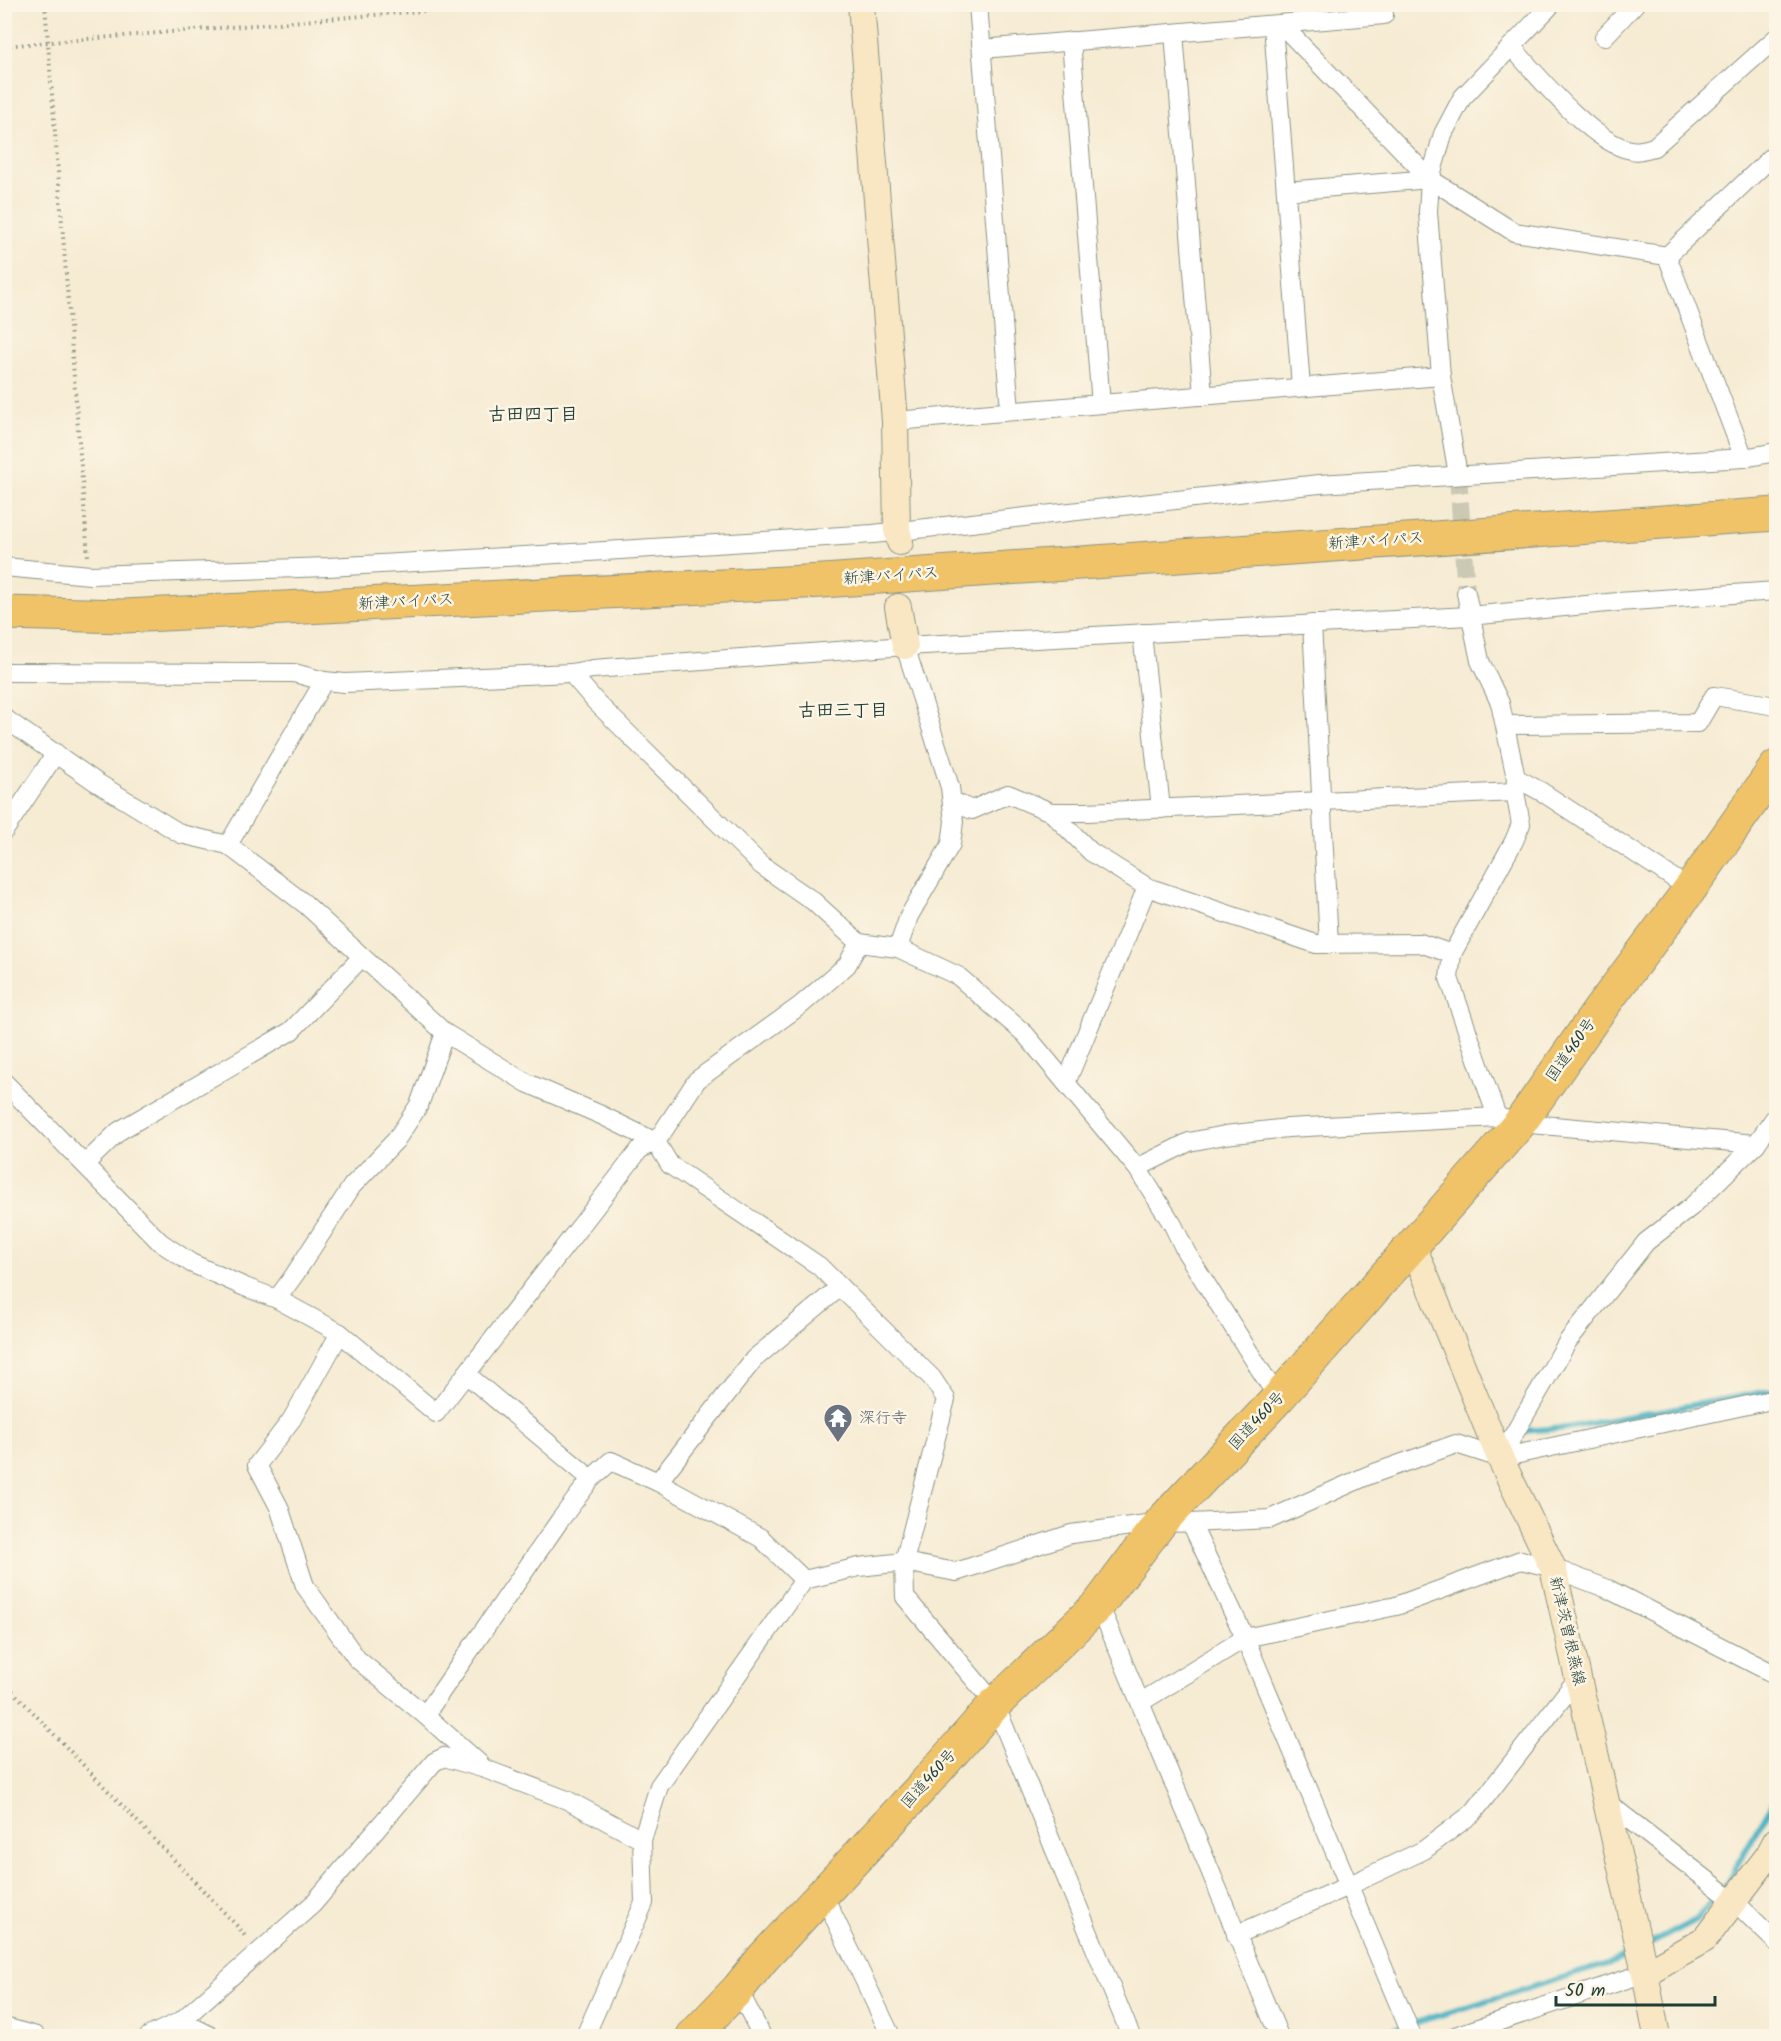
<svg xmlns="http://www.w3.org/2000/svg" width="1781" height="2041" font-family="Kalam,'Klee One',sans-serif">
  <style>
    .lines { fill: none; stroke-linecap: round; stroke-linejoin: round }
    .stream { stroke: #45b1c3; stroke-width: 6 }
    .street-tunnel { stroke: #cbc8b3; stroke-width: 18; stroke-dasharray: 18 9; stroke-linecap: butt }
    .street-casing { stroke: #8a9484; stroke-width: 20 }
    .secondary-casing { stroke: #8a9484; stroke-width: 28 }
    .highway-casing { stroke: #8a9484; stroke-width: 35 }
    .path { stroke: #8a9484; stroke-width: 4; stroke-dasharray: 1.5 4.5; stroke-linecap: butt }
    .street { stroke: #fff; stroke-width: 18 }
    .secondary { stroke: #f9e7c3; stroke-width: 26 }
    .highway { stroke: #f1c369; stroke-width: 33 }
    .labels { text-anchor: middle; dominant-baseline: central; stroke-width: 5; stroke-linejoin: round; paint-order: stroke }
    .street-label { font-size: 16px; fill: #1f3d34; stroke: #fcf5e5 }
    .worship-label { font-size: 16px; fill: #5b616d; stroke: #fcf5e5; text-anchor: start }
    .neighbourhood-label { font-size: 18px; font-weight: bold; fill: #1f3d34; stroke: #fcf5e5 }
  </style>
  <rect width="100%" height="100%" fill="#fcf5e5"/>
  <filter id="ink" filterUnits="userSpaceOnUse"><feTurbulence type="fractalNoise" baseFrequency=".0167" numOctaves="2"/><feDisplacementMap in="SourceGraphic" scale="12" xChannelSelector="R" yChannelSelector="G"/><feConvolveMatrix kernelMatrix="1 2 1 2 8 2 1 2 1" color-interpolation-filters="sRGB"/></filter>
  <filter id="wash" filterUnits="userSpaceOnUse"><feTurbulence type="fractalNoise" baseFrequency=".008" numOctaves="4" result="noise"/><feDisplacementMap in="SourceGraphic" scale="24" xChannelSelector="R" yChannelSelector="G"/><feGaussianBlur stdDeviation="1.35" result="paint"/><feColorMatrix in="noise" values="0 0 0 0 0 0 0 0 0 0 0 0 0 0 0 0 0 1.4 0 .05"/><feComposite in="paint" operator="in"/></filter>
  <g filter="url(#wash)">
    <rect width="100%" height="100%" fill="#f6ebd3"/>
    <g class="lines">
      <g class="stream">
        <polyline points="1520,1431 1566,1428 1776,1390"/>
        <polyline points="1646,1946 1698,1919 1727,1882 1776,1798"/>
        <polyline points="1372,2036 1614,1962 1634,1952"/>
      </g>
    </g>
  </g>
  <g filter="url(#ink)">
    <g class="lines">
      <polyline class="street-tunnel" points="1458,475 1466,593"/>
      <g class="street-casing">
        <g id="street">
          <polyline points="978,4 1010,411"/>
          <polyline points="1281,24 1430,179 1514,232 1667,256"/>
          <polyline points="1273,25 1301,387"/>
          <polyline points="1174,33 1203,396"/>
          <polyline points="1604,37 1635,4"/>
          <polyline points="1071,41 1101,404"/>
          <path d="M1511 46C1537 75 1592 143 1631 150 1638 152 1646 149 1654 147L1776 38"/>
          <polyline points="982,49 1384,15 1383,4"/>
          <polyline points="1286,191 1430,179"/>
          <polyline points="1667,256 1744,458"/>
          <polyline points="1667,256 1776,153"/>
          <polyline points="895,421 1441,376"/>
          <polyline points="1458,475 1441,376 1428,212 1430,179 1443,134 1462,98 1552,4"/>
          <polyline points="4,567 90,575 328,567 541,555 873,534 1319,484 1744,458 1776,452"/>
          <polyline points="1466,593 1480,661 1500,703 1516,778 1515,792 1521,824 1514,841 1452,954 1449,978 1497,1117"/>
          <polyline points="1312,624 1329,944"/>
          <polyline points="1142,633 1161,809"/>
          <polyline points="4,672 294,673 324,681 345,683 571,673 593,669 905,646 1469,616 1618,602 1776,591"/>
          <polyline points="571,673 596,702 761,865 813,901 859,943 898,948 958,976 1025,1034 1137,1168 1173,1225 1186,1252 1278,1398"/>
          <polyline points="4,718 96,782 181,834 228,845 305,904 445,1033 527,1083 601,1115 656,1142 670,1165 819,1266 932,1378 946,1399 904,1562 905,1597 995,1704 1131,2036"/>
          <polyline points="1505,725 1698,723 1714,696 1776,706"/>
          <polyline points="1516,778 1542,792 1690,889"/>
          <polyline points="952,801 972,810 1008,794 1051,812 1087,812 1515,792"/>
          <polyline points="1051,812 1091,852 1147,887 1316,944 1420,943 1452,954"/>
          <polyline points="4,831 56,753"/>
          <polyline points="228,845 324,681"/>
          <polyline points="898,948 909,916 951,844 954,822 950,787 905,646"/>
          <polyline points="4,1082 160,1242 191,1263 245,1287 277,1299 340,1333 436,1413 640,1149 656,1142 697,1080 801,1005 847,965 859,943"/>
          <polyline points="1066,1083 1147,887"/>
          <polyline points="85,1164 119,1131 291,1031 362,957"/>
          <polyline points="1137,1168 1189,1142 1225,1135 1288,1128 1497,1117 1520,1123 1756,1144"/>
          <polyline points="277,1299 295,1274 352,1186 396,1140 419,1105 445,1033"/>
          <polyline points="340,1333 292,1419 257,1465 279,1507 305,1586 357,1659 425,1715 480,1764"/>
          <polyline points="466,1374 591,1479"/>
          <polyline points="1500,1458 1568,1341 1646,1242 1691,1207 1756,1144 1776,1116"/>
          <polyline points="658,1482 754,1359 840,1287"/>
          <polyline points="1191,1523 1245,1638 1412,2036"/>
          <polyline points="1099,1604 1279,2036"/>
          <polyline points="1141,1702 1245,1638 1396,1606 1521,1560 1553,1568 1608,1589 1776,1675"/>
          <polyline points="425,1715 560,1520 591,1479 611,1461 658,1482 761,1538 804,1580"/>
          <polyline points="1605,1801 1733,1900 1776,1942"/>
          <polyline points="823,1894 891,2036"/>
          <polyline points="1236,1935 1348,1886 1424,1850 1473,1813 1578,1678"/>
          <polyline points="738,1989 762,2036"/>
          <polyline points="181,2021 211,2036"/>
          <polyline points="4,2027 36,2036"/>
          <polyline points="149,2036 181,2021 313,1904 434,1762 444,1757 485,1769 567,1800 642,1840"/>
          <polyline points="585,2036 644,1903 642,1840 659,1786 804,1580 859,1567 904,1562 956,1572 1071,1534 1161,1522 1191,1523 1270,1519 1369,1475 1456,1444 1500,1458 1776,1399"/>
          <polyline points="1455,2036 1645,1973"/>
        </g>
      </g>
      <g class="secondary-casing">
        <g id="secondary">
          <polyline points="861,4 895,421 897,530 900,542"/>
          <polyline points="898,607 905,646"/>
          <polyline points="1413,1246 1500,1458 1553,1568 1645,1973 1657,2036"/>
          <polyline points="1645,1973 1705,1939 1768,1856 1776,1841"/>
        </g>
      </g>
      <g class="highway-casing">
        <g id="highway">
          <polyline points="4,613 125,616 823,581 1776,514"/>
          <polyline points="693,2036 738,1989 763,1958 921,1788 995,1704 1099,1604 1161,1522 1278,1398 1520,1123 1598,1012 1690,889 1776,767"/>
        </g>
      </g>
      <g class="path">
        <polyline points="45,4 88,557"/>
        <polyline points="4,46 505,4"/>
        <polyline points="4,1682 240,1929 247,1939"/>
      </g>
      <use href="#street" class="street"/>
      <use href="#secondary" class="secondary"/>
      <use href="#highway" class="highway"/>
    </g>
  </g>
  <defs>
    <g id="temple-pin" transform="scale(1.5)"><path d="M0 17L-7.5 6A9.5 9.5 0 1 1 7.5 6Z" fill="#6b7280" stroke="#fcf5e5"/><path d="M0-6L5-2H3V0L6.5 2.5H4V6H1.5V3h-3V6H-4V2.5H-6.5L-3 0V-2H-5Z" fill="#fff"/></g>
  </defs>
  <g fill-rule="evenodd">
    <use href="#temple-pin" x="838" y="1418"/>
  </g>
  <g class="labels">
    <g class="street-label">
      <text transform="translate(1376 541) rotate(-4)">新津バイパス</text>
      <text transform="translate(891 576) rotate(-4)">新津バイパス</text>
      <text transform="translate(406 602) rotate(-3)">新津バイパス</text>
      <text transform="translate(1571 1050) rotate(-55)">国道460号</text>
      <text transform="translate(1257 1421) rotate(-47)">国道460号</text>
      <text transform="translate(1567 1631) rotate(77)">新津茨曽根燕線</text>
      <text transform="translate(929 1779) rotate(-48)">国道460号</text>
    </g>
    <g class="worship-label">
      <text x="859" y="1418">深行寺</text>
    </g>
    <g class="neighbourhood-label">
      <text x="533" y="415">古田四丁目</text>
      <text x="843" y="711">古田三丁目</text>
    </g>
  </g>
  <rect width="1781" height="2041" fill="none" stroke="#fcf5e5" stroke-width="24"/>
  <path d="M1556 1996v9h159v-9" fill="none" stroke="#1f3d34" stroke-width="3"/>
  <text x="1565" y="1996" font-size="18" fill="#1f3d34" stroke="#fcf5e5" stroke-width="4.5" paint-order="stroke">50 m</text>
</svg>
